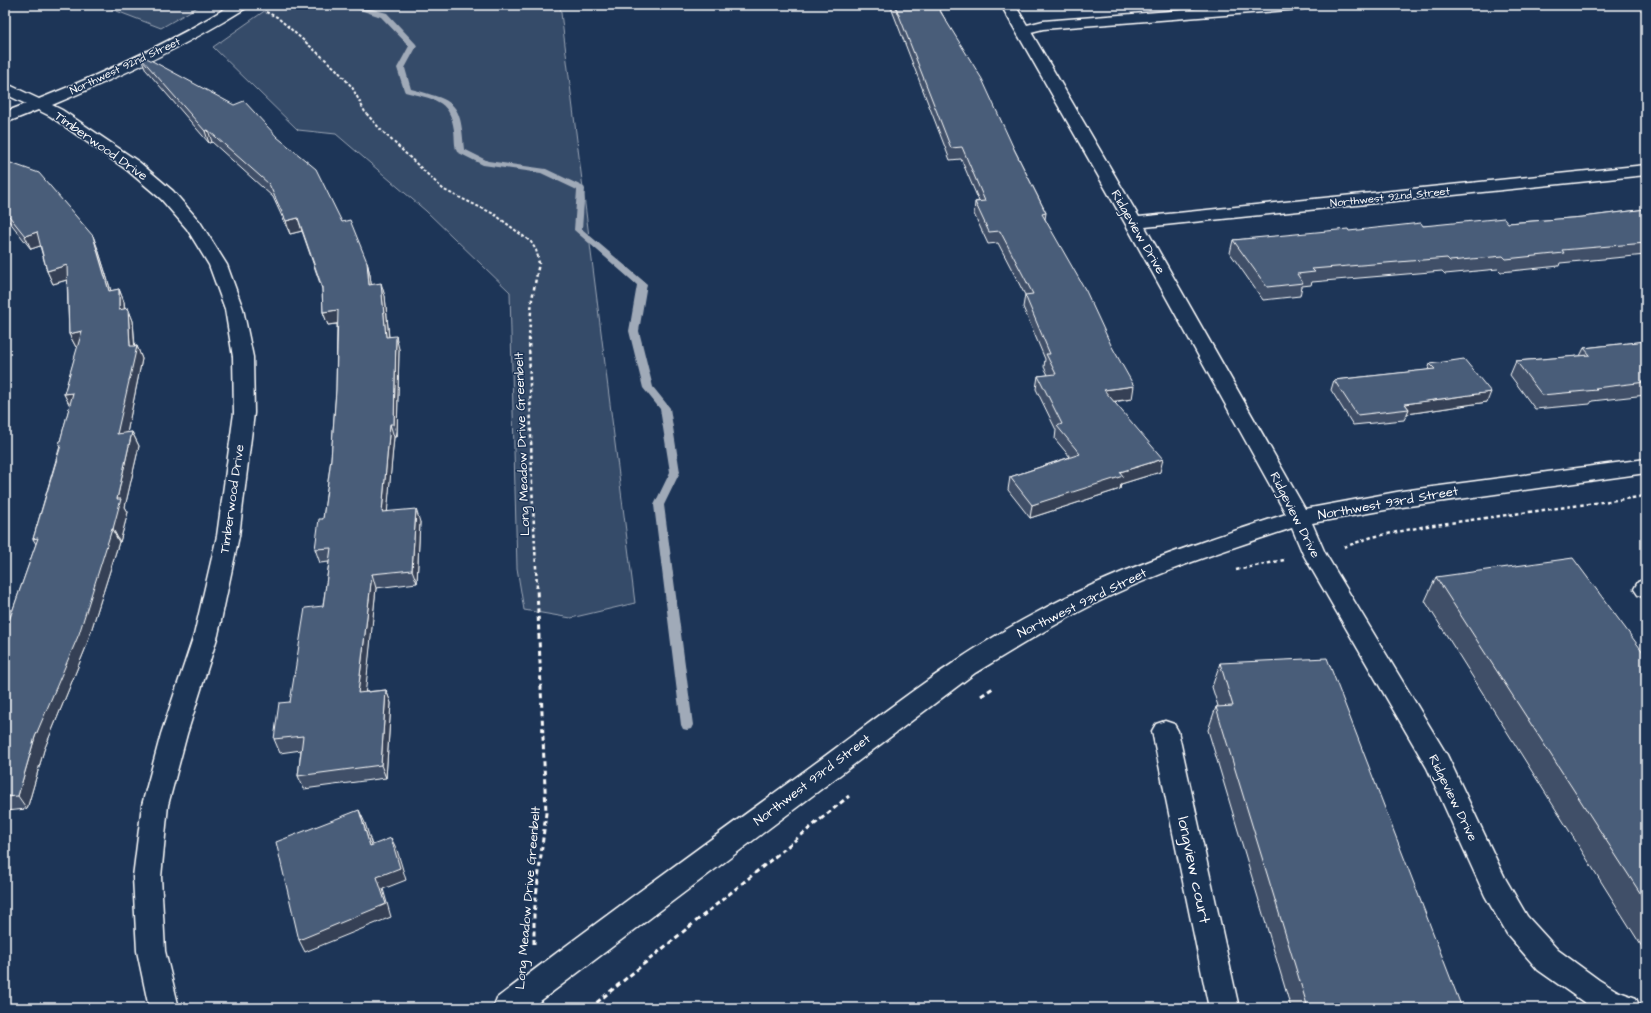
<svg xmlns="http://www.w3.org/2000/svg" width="1651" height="1013" font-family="'Architects Daughter',sans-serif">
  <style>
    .green { fill: #364b69; stroke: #9aa5b4 }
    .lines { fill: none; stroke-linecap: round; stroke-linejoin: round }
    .stream { fill: #a0aab8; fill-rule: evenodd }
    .minor-casing { stroke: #fff; stroke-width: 3 }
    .path-far2 { stroke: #fff; stroke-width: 2; stroke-dasharray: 3 2; stroke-linecap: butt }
    .path-far1 { stroke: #fff; stroke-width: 2.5; stroke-dasharray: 3.5 3; stroke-linecap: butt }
    .path { stroke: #fff; stroke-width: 3; stroke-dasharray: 5 3.5; stroke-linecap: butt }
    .minor { fill: #1d3557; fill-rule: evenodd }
    .wall { fill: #405068; stroke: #fff }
    .shaded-wall { fill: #344155; stroke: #fff }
    .building { fill: #4a5d79; stroke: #fff }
    .labels { text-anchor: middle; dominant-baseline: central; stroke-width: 3; stroke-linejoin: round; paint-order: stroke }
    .far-street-label { font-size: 11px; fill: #fff; stroke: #1d3557 }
    .street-label { font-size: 13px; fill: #fff; stroke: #1d3557 }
    .near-street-label { font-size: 16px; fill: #fff; stroke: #1d3557 }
  </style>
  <rect width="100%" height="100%" fill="#1d3557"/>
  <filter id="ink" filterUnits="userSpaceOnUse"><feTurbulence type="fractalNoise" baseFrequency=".025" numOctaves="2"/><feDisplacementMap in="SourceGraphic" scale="8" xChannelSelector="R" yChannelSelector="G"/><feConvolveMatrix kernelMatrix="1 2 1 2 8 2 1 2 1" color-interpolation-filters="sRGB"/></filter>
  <g filter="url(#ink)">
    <g class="green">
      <polygon points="101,5 201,5 161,28"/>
      <polygon points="273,5 560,5 635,603 571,618 524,610 517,568 510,292 426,211 336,134 298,130 213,47"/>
    </g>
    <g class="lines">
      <path class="stream" d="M345 5H357L387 13 416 44 417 46 405 68 411 89C455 101 461 101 464 149L488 161 546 169 584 187 585 189 582 229 647 284 639 331 653 387 670 408 680 472 664 505 693 725 691 729 687 730 683 729 681 725 654 505 670 472 660 409 643 388 629 331 637 285 574 230 577 190 541 173 483 165 457 152C454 146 455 137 454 130 450 98 431 99 405 92L404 90 397 68 409 46 381 17Z"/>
      <g class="minor-casing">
        <g id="minor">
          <path d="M231 5H248L246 8C184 47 119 77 52 105L62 110 139 162 173 191 200 222 227 265 243 309 253 357 254 413 239 536 218 635 187 734 168 805 161 877 165 951 179 1008H149L137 951 133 877 142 805 161 734 194 635 217 536 234 413 233 357 225 309 209 265 187 229 161 199 127 170 50 116 38 110 5 123V112L26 104 5 94V83L39 99C106 72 170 43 231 5Z"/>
          <path d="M1001 5H1015L1027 25 1043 21 1247 5H1309L1307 8 1302 9 1043 29 1031 32 1139 217 1646 165V175L1145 227 1305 509 1402 491 1646 459V473L1402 507 1312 523 1325 553 1447 755 1505 878 1527 916 1558 950 1599 980 1617 991 1636 998 1640 1008H1592L1538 970 1507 934 1485 896 1427 768 1303 554 1292 528C1238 546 1184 563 1132 586 1077 610 1026 642 975 673L531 1008H493L497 998C599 920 703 845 806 770 880 716 953 657 1034 614 1114 570 1200 542 1286 514L1125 223Z"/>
          <polygon points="1646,579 1646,598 1638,595 1634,589 1638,582"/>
          <polygon points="1165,721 1174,724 1178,731 1239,1008 1209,1008 1152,731 1156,724"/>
        </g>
      </g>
      <polyline class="path-far2" points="266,12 277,17 336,69 352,87 365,112 381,130 444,190 494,214 531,242 536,250 538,257"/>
      <g class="path-far1">
        <polyline points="1344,547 1372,537 1427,526 1646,496"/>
        <polyline points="1236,570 1284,560"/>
        <polyline points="537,588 532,485 529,336 532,299 539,263 537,256"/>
      </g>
      <g class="path">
        <polyline points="981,696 993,688"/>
        <polyline points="534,944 534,914 546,813 537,587"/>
        <polyline points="590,1008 849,796"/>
      </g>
      <use href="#minor" class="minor"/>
    </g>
    <g class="wall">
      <polygon points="890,5 939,5 939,8 1015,151 1046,213 1045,219 1132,399 1113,402 1160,472 1121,484 1120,489 1030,518 1008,490 1010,477 1070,457 1055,439 1056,430 1036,389 1038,376 1048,375 1044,367 1045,359 1023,307 1025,295 998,243 988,244 974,214 975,202 979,201 961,159 950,160"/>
      <polygon points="141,58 342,222 367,262 370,275 371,284 385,296 389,337 399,349 397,437 394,437 387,512 420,522 417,583 376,588 365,692 386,690 391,703 386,778 304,789 298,776 301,750 280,753 274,739 290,702 323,606 329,562 320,563 315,549 323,519 331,459 336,390 337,324 328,325 323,312 322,289 302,231 290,234 273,197 212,142 209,143 146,70"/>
      <polygon points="1646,91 1646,101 1643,98"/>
      <polygon points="5,161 98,249 111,291 119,289 124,302 125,309 128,308 133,321 135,346 137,346 142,359 127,433 132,432 139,446 125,507 128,512 120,542 119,542 86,647 44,750 27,809 5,811 5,632 36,544 33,539 60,446 59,445 70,405 64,394 78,347 76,347 69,334 67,280 53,284 47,271 40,246 31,249 5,216"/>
      <polygon points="1646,209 1646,255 1560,263 1559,266 1501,272 1498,269 1445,274 1442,271 1312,282 1311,285 1302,286 1300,296 1263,300 1230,253 1233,240 1423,226 1508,223 1583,217"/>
      <polygon points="1646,341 1646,395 1592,401 1590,404 1535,409 1510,375 1516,361 1580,356 1584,348"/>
      <polygon points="1430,364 1487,402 1407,414 1404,420 1353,425 1331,390 1334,380 1428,370"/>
      <polygon points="1436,577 1646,656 1646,950 1644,950 1425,601"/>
      <polygon points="1220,663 1462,1008 1291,1008 1208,730 1216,707 1218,706 1212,687"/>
    </g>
    <g class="shaded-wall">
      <polygon points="208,130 212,142 209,143 205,131"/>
      <polygon points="298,218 302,231 290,234 286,221"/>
      <polygon points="37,232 43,245 31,249 25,236"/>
      <polygon points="93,236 98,249 115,304 109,291"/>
      <polygon points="367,262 370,275 373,298 369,285"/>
      <polygon points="67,265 73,278 53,284 47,271"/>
      <polygon points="381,283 385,296 390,350 386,337"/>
      <polygon points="119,289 124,302 125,323 119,310"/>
      <polygon points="128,308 133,321 135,352 137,346 142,359 124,448 117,434 130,346"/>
      <polygon points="338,310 342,323 328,325 323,312"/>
      <polygon points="82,331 88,344 76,347 69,334"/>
      <polygon points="396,336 399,349 397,437 394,424"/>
      <polygon points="1134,386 1132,399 1101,403 1104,390"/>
      <polygon points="1491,392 1487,402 1407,414 1409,409 1405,404"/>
      <polygon points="73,393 71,408 64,394"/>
      <polygon points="390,424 394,437 386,526 382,512"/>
      <polygon points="132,432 139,446 125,507 128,512 120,542 113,529 117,499"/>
      <polygon points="1163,459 1160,472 1121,484 1120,489 1030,518 1032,505 1120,472"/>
      <polygon points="416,509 420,522 417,583 412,570"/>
      <polygon points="112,529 119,542 86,647 44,750 27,809 18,796 35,737"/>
      <polygon points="372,574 376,588 364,706 358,693"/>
      <polygon points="386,690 391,703 386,778 381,765"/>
      <polygon points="359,810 365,823 376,858 370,846"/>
      <polygon points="391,838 397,850 406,880 383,889 391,917 305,952 299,940"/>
    </g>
    <g class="building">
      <polygon points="895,5 939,5 937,6 982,79 1015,151 1046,213 1042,214 1086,291 1111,345 1134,386 1104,390 1163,459 1120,472 1123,476 1032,505 1010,477 1080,454 1057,426 1062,424 1038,376 1056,374 1046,354 1050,354 1025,295 1033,294 1000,231 989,232 975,202 985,201 962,147 951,148"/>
      <polygon points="143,56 234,105 244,101 277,137 316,169 342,222 350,220 367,262 369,285 381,283 386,337 396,336 394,424 390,424 382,512 416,509 412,570 372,574 358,693 386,690 381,765 298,776 303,736 274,739 279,703 290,702 305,608 323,606 331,548 315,549 319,519 323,519 331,459 336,390 338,310 323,312 322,287 298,218 286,221 269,184 208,130 205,131 141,58"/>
      <polygon points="5,161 39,173 93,236 109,291 119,289 119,310 128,308 130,346 137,346 117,434 132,432 117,499 121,499 113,529 112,529 79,634 35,737 18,796 5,797 5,632 38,538 33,539 61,445 59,445 73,393 64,394 82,331 69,334 67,265 47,271 37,232 25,236 5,211"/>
      <polygon points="1646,209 1646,243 1562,250 1564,253 1506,259 1503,256 1450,261 1447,258 1312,269 1315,272 1297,274 1303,283 1267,287 1233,240 1348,229 1349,231 1421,223 1423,226 1504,218 1508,223 1583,217"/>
      <polygon points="1646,341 1646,382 1595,388 1597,390 1542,395 1516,361 1590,355 1584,348"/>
      <polygon points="1464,359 1491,392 1405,404 1409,409 1357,415 1334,380 1435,369 1430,364"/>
      <polygon points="1573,558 1646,656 1646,902 1436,577"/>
      <polygon points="1327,658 1462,1008 1308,1008 1216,707 1233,706 1220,663"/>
      <polygon points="359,810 370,846 391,838 400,868 377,877 386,904 299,940 276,842"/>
    </g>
  </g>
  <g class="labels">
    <g class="far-street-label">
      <text transform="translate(125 66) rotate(-25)">Northwest 92nd Street</text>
      <text transform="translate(1390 197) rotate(-6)">Northwest 92nd Street</text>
    </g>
    <g class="street-label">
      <text transform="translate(101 146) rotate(35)">Timberwood Drive</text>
      <text transform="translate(1138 232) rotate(60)">Ridgeview Drive</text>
      <text transform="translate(522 444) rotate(-92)">Long Meadow Drive Greenbelt</text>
      <text transform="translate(232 499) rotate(-82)">Timberwood Drive</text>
      <text transform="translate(1388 503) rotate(-10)">Northwest 93rd Street</text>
      <text transform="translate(1295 515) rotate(63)">Ridgeview Drive</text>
      <text transform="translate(1082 603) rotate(-26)">Northwest 93rd Street</text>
      <text transform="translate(812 780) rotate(-37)">Northwest 93rd Street</text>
      <text transform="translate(1453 798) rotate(64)">Ridgeview Drive</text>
      <text transform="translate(528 898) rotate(-85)">Long Meadow Drive Greenbelt</text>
    </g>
    <g class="near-street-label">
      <text transform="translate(1194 870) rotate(78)">longview court</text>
    </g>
  </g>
  <rect width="1651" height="1013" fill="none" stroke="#1d3557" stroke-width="20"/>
  <rect x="10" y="10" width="1631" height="993" fill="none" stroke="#fff" stroke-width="1.5" filter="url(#ink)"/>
</svg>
